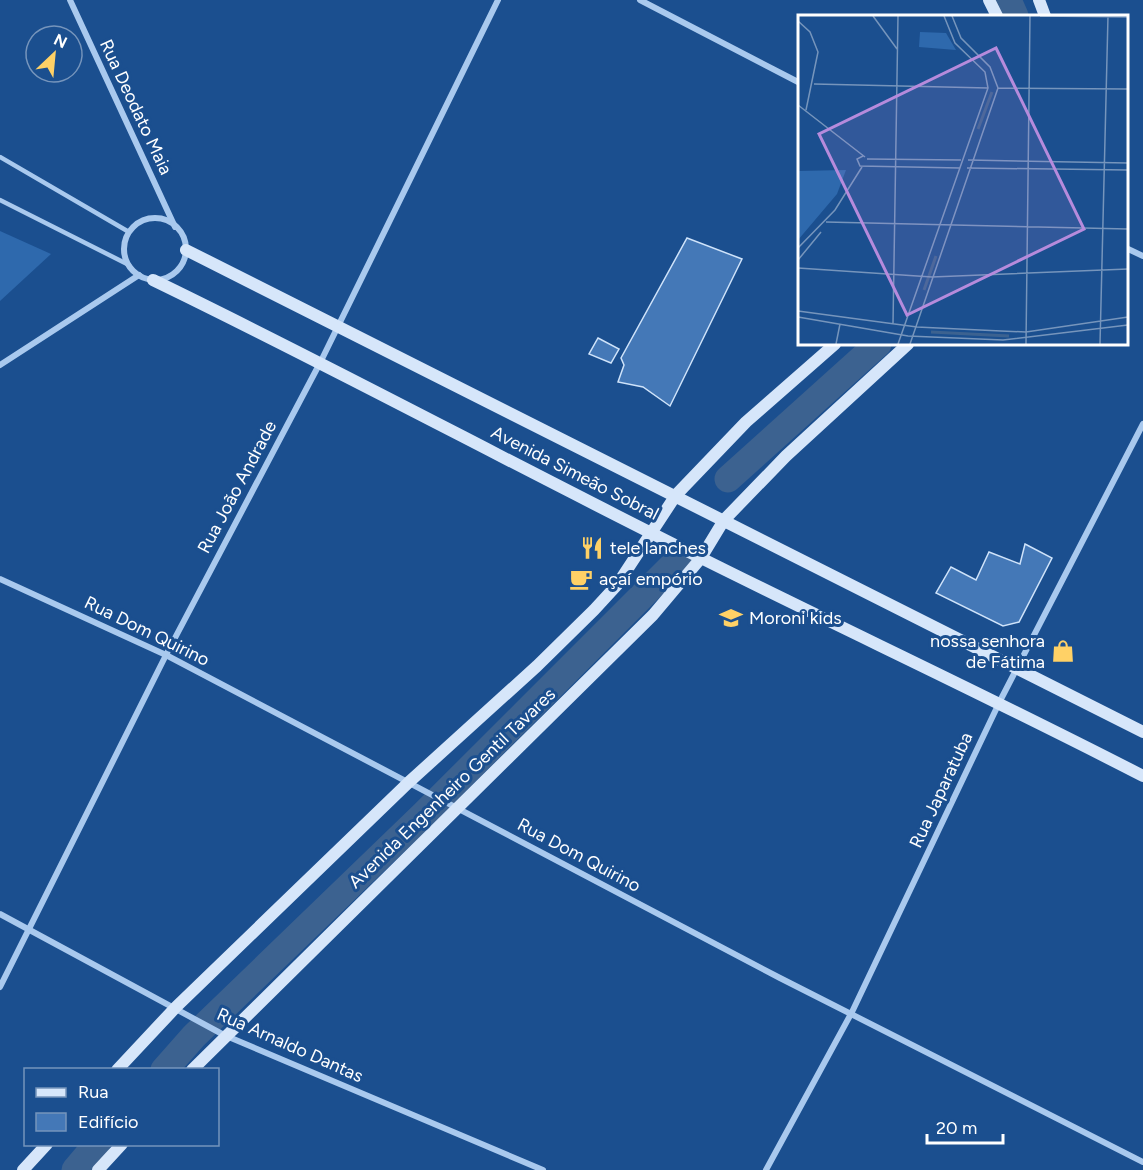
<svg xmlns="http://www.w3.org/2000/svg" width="1143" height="1170" font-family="Figtree,sans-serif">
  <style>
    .green { fill: #2e69ad }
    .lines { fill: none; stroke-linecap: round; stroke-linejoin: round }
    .canal { stroke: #3c6290; stroke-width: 27 }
    .building { fill: #4478b7; stroke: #cfe3fa; stroke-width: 1.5 }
    .lane { stroke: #a9c9ee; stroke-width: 4.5 }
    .street { stroke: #a9c9ee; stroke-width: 6 }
    .secondary { stroke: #d6e6fa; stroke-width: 12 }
    .labels { text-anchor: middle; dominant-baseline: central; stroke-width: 6; stroke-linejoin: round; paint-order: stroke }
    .street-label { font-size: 18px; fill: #fff; stroke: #1b4f8f }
    .poi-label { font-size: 18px; fill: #fff; stroke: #1b4f8f; text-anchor: start }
    .inset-river { fill: none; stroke: #3c6290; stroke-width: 3 }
    .inset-road { fill: none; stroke: #7695bc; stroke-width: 1.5 }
    .view { fill: #b68bdc; fill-opacity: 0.15; stroke: #b68bdc; stroke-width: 3 }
    .inset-edge { fill: none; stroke: #fff; stroke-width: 3 }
  </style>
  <rect width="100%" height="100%" fill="#1b4f8f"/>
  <polygon class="green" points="0,231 51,254 0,301"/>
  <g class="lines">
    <g class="canal">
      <polyline points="1008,0 1015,16"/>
      <polyline points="728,479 878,344"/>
      <polyline points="164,1070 194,1036 424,814 678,560"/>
      <polyline points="75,1170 97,1144"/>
    </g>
  </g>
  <g class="building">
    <polygon points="687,238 742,259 670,406 643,387 618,382 624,365 621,358"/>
    <polygon points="598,338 619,349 611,363 589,354"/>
    <polygon points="1025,544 1052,558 1019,622 1003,626 936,593 951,567 976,580 989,552 1020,564"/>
  </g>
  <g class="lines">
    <g class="lane">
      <polyline points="0,157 129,232"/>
      <polyline points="0,200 129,265"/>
    </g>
    <g class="street">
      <polyline points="70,0 175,227"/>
      <polyline points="640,0 800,83"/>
      <circle cx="155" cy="249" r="31"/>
      <polyline points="1126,248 1143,256"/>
      <polyline points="0,365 139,275"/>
      <polyline points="0,579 166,655 780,978 1143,1162"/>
      <polyline points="0,914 224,1035 543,1170"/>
      <polyline points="0,987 166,655 321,361 498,0"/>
      <polyline points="766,1170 852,1012 1000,701 1143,424"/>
    </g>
    <g class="secondary">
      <polyline points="989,0 997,16"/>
      <polyline points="1039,0 1045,16"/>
      <polyline points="186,250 1143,732"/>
      <path d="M153 280C337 369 516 466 699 557 847 631 996 700 1143 776"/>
      <polyline points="117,1070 176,1007 409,782 537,666 594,610 617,585 676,495 746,422 835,344"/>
      <polyline points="192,1070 653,615 701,558 724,520 786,456 908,344"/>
      <polyline points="23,1170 47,1144"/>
      <polyline points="98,1170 122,1144"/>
    </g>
  </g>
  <defs>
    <g id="restaurant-bare" transform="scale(1.8)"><path d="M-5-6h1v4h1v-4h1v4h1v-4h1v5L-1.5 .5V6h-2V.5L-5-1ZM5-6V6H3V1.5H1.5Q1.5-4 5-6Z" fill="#ffd166" stroke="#1b4f8f" stroke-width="2.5" paint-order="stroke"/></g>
    <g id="cafe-bare" transform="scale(1.8)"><path d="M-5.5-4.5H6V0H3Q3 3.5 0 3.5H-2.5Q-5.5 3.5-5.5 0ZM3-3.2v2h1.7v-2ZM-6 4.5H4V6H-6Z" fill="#ffd166" stroke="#1b4f8f" stroke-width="2.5" paint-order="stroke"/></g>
    <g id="school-bare" transform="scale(1.8)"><path d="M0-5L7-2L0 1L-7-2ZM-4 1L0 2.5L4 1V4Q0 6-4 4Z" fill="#ffd166" stroke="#1b4f8f" stroke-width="2.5" paint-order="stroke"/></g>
    <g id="shop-bare" transform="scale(1.8)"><path d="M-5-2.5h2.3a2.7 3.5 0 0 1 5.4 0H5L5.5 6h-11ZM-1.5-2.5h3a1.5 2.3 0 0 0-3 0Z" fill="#ffd166" stroke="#1b4f8f" stroke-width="2.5" paint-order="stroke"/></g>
  </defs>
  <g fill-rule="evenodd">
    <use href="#restaurant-bare" x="592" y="548"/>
    <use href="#cafe-bare" x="581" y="579"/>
    <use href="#school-bare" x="731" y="618"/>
    <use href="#shop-bare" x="1063" y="651"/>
  </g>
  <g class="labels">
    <g class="street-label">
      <text transform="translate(136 107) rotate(65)">Rua Deodato Maia</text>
      <text transform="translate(575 473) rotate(27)">Avenida Simeão Sobral</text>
      <text transform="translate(237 487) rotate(-62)">Rua João Andrade</text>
      <text transform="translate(147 631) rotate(26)">Rua Dom Quirino</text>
      <text transform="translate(452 788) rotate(-44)">Avenida Engenheiro Gentil Tavares</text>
      <text transform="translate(941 790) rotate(-65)">Rua Japaratuba</text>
      <text transform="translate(579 855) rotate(28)">Rua Dom Quirino</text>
      <text transform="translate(290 1045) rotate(24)">Rua Arnaldo Dantas</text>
    </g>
    <g class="poi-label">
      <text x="610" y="548">tele lanches</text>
      <text x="599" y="579">açaí empório</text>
      <text x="749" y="618">Moroni kids</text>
      <text x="1045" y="641" text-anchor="end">nossa senhora<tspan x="1045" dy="21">de Fátima</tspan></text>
    </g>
  </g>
  <g transform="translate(798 15)">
    <rect width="330" height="330" fill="#1b4f8f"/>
    <path d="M122 17 148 18 158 35 121 32ZM48 155 39 179 0 225V156Z" fill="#2e69ad"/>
    <path class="inset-river" d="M180 114 194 77M126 275 138 241M133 317 211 321"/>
    <path class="inset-road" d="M75 1 99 34M242 1 330 2M0 6 12 17 20 37 8 95M16 69 190 73M200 73 330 74M0 90 67 142M65 141 59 144 62 151 162 153M69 144 163 145M170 145 330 148M169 153 330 155M28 207 330 214M0 233 37 195 64 152M0 245 23 217M0 253 134 262 330 254M0 296 119 312 203 316 228 317 330 302M0 302 110 321 205 325 330 310M95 309 100 1M38 329 42 309M100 329 190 73 187 57 157 28 146 1M112 329 200 73 192 52 163 23 154 1M228 329 232 1M302 329 310 1"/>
    <path class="view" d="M198 33 286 214 109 300 21 119Z"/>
    <rect width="330" height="330" class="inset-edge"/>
  </g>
  <rect x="24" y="1068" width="195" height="78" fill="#1b4f8f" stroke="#7695bc" stroke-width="1.5"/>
  <rect x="36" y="1088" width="30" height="9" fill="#d6e6fa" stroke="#7695bc" stroke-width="1.5"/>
  <text x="78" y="1098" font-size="18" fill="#ffffff">Rua</text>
  <rect x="36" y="1113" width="30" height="18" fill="#4478b7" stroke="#7695bc" stroke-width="1.5"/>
  <text x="78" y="1128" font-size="18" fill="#ffffff">Edifício</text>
  <g transform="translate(54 54) rotate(26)"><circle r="28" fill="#1b4f8f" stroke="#7695bc" stroke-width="1.5"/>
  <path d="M0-4.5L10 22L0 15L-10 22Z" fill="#ffd166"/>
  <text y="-9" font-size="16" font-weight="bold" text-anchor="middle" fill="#ffffff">N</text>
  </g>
  <path d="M927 1134v9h76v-9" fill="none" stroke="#ffffff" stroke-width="3"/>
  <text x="936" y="1134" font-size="18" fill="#ffffff" stroke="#1b4f8f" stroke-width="4.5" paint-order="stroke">20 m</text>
</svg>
